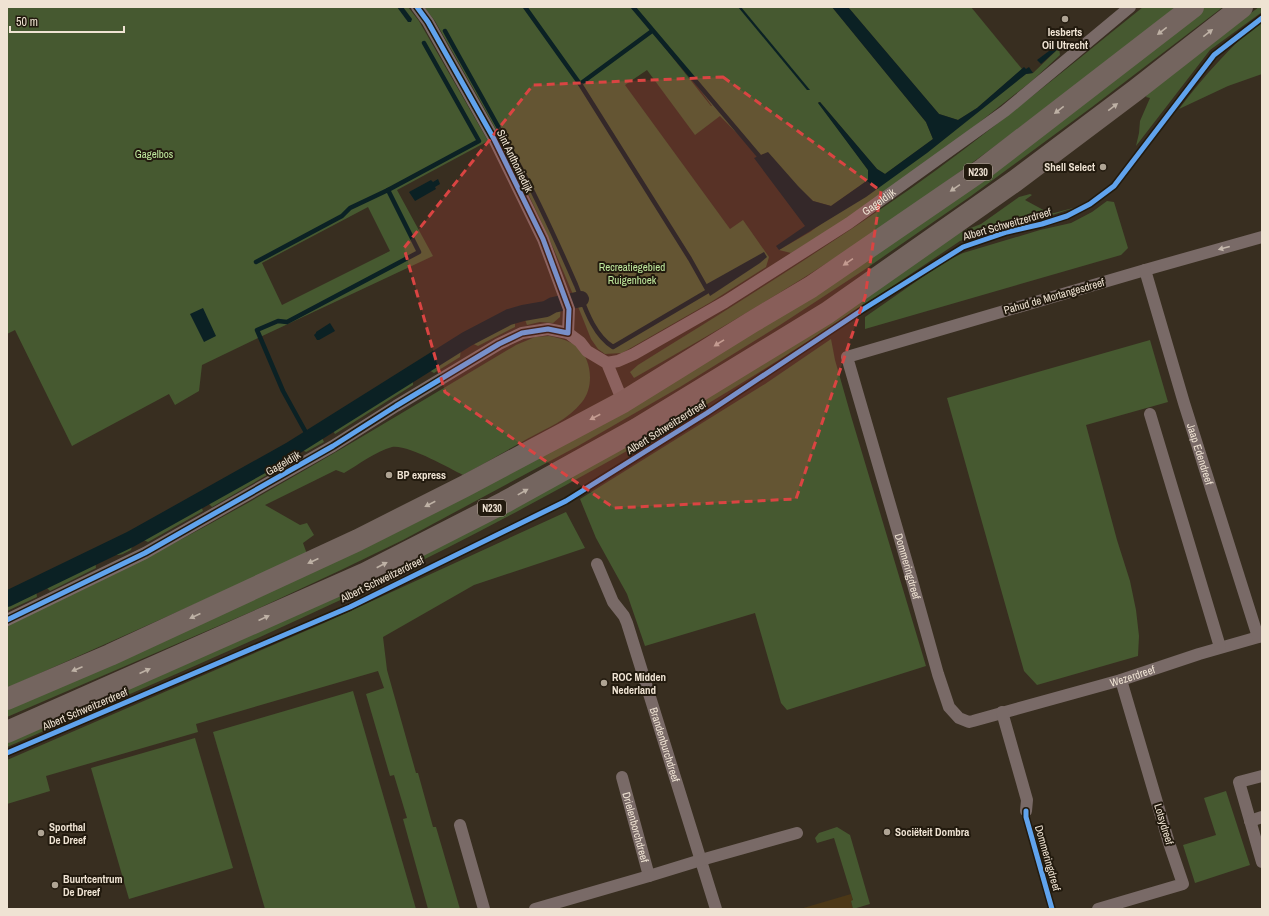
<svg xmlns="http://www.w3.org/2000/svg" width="1269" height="916" font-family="'Archivo Narrow',sans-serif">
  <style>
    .built { fill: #4c3817 }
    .green { fill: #465930; fill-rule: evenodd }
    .water { fill: #0b2124 }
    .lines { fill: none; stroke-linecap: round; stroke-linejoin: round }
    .stream { stroke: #0b2124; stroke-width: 4.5 }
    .canal { stroke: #0b2124; stroke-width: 16 }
    .street { stroke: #796a67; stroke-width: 12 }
    .highway { stroke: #74655f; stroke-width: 22 }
    .cycleway-casing { stroke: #221a0e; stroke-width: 8 }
    .cycleway { stroke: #60a3ed; stroke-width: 5 }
    .oneway { fill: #beb1a5 }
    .oneway2 { fill: #c6b9ad }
    .marked { fill: #da4442; fill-opacity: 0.2; stroke: #da4442; stroke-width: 3; stroke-dasharray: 8 5; stroke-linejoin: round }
    .poi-dot { fill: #afa494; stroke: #221a0e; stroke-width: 1.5 }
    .labels { text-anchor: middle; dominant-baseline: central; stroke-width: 4; stroke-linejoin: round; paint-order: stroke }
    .shield { fill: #221a0e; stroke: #b2a798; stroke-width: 1 }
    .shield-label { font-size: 10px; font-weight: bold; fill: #efe3d3 }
    .poi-label { font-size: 11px; font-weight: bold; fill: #efe3d3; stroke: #221a0e; text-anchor: start }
    .park-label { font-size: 11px; fill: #bee89d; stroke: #221a0e }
    .street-label { font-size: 11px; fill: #efe3d3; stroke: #221a0e }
  </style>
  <rect width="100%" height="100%" fill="#382e20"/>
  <polygon class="built" points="851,894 853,901 851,901 853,909 800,909"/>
  <g class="green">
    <path d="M7 7H408L419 21 488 141 397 190 433 256 258 338 202 365 199 391 175 405 169 394 72 446 15 330 7 334ZM368 207 390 251 282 305 262 263Z"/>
    <path d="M424 7H832L926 122 933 139 885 174 877 169 820 102H818L868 170V180L831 206 813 201 763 154 759 156 720 116 695 135 647 70 625 85 730 229 743 220 769 257 766 267 711 302 622 353 605 354 598 349 591 339C569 283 545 227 518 173 493 121 463 71 435 21ZM658 39 680 62 712 106H711Z"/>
    <polygon points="848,7 971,7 1022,69 977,108 958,120 939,114"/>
    <path d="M1143 7H1176C1088 75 1001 144 909 208 821 270 728 325 634 378L630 372 638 365C730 308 821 251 910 189 990 132 1066 69 1143 7Z"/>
    <polygon points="1202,7 1223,7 1092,107 971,196 864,270 780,325 680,387 578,446 403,540 341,570 253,611 7,717 7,704 585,429"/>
    <polygon points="1259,7 1262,7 1262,12 1210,50 1136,146 1139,133 1140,121 1150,98 1146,97 1148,91 1214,40"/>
    <path d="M1262 19V74L1228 86 1179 109C1203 77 1231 46 1262 19Z"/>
    <polygon points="1059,48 1060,55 1033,80 957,140 848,218 791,253 779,250 810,232 1026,74 1033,73"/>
    <path d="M1030 194 1032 195 1025 200 1049 213H1054L1073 208H1074L1046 217 978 235 960 241C874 299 788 356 699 409 617 458 533 504 447 548 304 621 155 683 7 747V737L323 598 960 232 981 224 1019 197Z"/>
    <polygon points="1107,201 1114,202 1128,248 1121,255 865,329 865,317 944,262 963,253 1040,230 1071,223 1092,212"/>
    <polygon points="561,307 560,317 553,323 540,322 527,325 524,317 556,310"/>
    <polygon points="515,318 515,327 478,346 469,342"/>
    <path d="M549 336C565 339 582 344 587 361 592 374 591 391 582 402 568 420 547 428 527 439 506 451 485 463 463 475 449 468 407 444 392 447 376 451 358 465 344 473L336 470 265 505 300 525 307 523 314 535 303 543 307 554 7 688V626C65 598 123 571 180 540 294 479 405 411 516 345L535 337Z"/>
    <polygon points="831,339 835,360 851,416 926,666 787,710 781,703 755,613 645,646 627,594 596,538 580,499 765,384"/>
    <polygon points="1150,340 1168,402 1086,425 1117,540 1130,581 1136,610 1139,636 1138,656 1037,685 1024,671 947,398"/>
    <polygon points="461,349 460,357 434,373 427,369"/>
    <polygon points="413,378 413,385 335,434 331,428"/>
    <polygon points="320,434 324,442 306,452 298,448"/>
    <polygon points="291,452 291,461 212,507 209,504 207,500"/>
    <polygon points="200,503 203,511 148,542 139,538"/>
    <polygon points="566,512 585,548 474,585 383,637 387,670 416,773 418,773 433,827 436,827 460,909 428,909 403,819 407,818 394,775 390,776 366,694 384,688 378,671 196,724 198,732 46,776 50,791 7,804 7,760 324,623"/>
    <path d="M131 541 133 543 131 550C121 555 120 557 108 552Z"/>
    <polygon points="95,559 96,568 50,591 44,585"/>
    <polygon points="36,590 37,597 7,611 7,602 30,591"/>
    <polygon points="353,691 416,909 265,909 213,732"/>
    <polygon points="195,738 233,868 129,899 91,768"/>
    <polygon points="1226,791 1250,865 1195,883 1183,845 1216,835 1204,798"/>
    <polygon points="837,827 850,835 870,904 853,909 851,901 853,900 834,838 817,843 815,838 819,833"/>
  </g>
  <g class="water">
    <polygon points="397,7 403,7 412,19 411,22 408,22"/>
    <polygon points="738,7 741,7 810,90 807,90"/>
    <polygon points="832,7 848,7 939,114 958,120 977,108 1024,67 1026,69 1029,67 1033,73 1026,74 927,153 866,197 779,250 776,246 805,226 754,158 768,152 798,186 813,201 831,206 868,180 868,170 818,103 820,102 877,169 885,174 933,139 926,122"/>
    <polygon points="1057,45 1059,48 1041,64 1037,60"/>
    <polygon points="438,179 440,184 435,187 436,189 415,201 409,192 431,180 433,182"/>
    <polygon points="764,252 767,257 760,263 710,296 705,285"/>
    <polygon points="203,308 216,336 204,342 190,314"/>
    <polygon points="330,323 335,331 319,340 317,340 314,335 316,333 316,332"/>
  </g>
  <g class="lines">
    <g class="stream">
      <polyline points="633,7 759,156"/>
      <path d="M445 31C474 84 504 135 531 188 547 220 562 253 576 285 584 305 593 335 613 347L708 291 690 259 580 84 525 7"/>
      <polyline points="580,84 652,31"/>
      <polyline points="256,262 342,216 350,208 388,190 479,141 424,43"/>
      <polyline points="309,438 283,391 257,330 278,321 287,322 419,252 388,190"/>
    </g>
    <polyline class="canal" points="7,599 131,539 290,450 467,339 509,317 523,313 546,309 553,305 581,299"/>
    <g class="street">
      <polyline points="417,7 428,22 494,139 543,239 569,309 568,333"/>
      <path id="s1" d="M1262 237 1145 270 847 357 909 570 938 674 949 707 959 718 969 722 973 721 1121 680 1199 654 1262 636"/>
      <path id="s2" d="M1145 270 1184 403 1258 637"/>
      <path id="s3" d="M607 363 618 361 634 354 725 302 849 223 1005 111 1130 7"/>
      <polyline points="1150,414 1220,647"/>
      <path id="s4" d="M597 564 613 602 624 616 627 623 716 909"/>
      <polyline points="7,620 145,553 333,446 396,406 499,344 522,333 548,329 568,333 580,342 587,351 607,363 623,402"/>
      <polyline points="1002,712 1027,800 1026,811"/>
      <polyline points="1262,776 1239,782 1262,862"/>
      <path id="s5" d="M622 777 649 876"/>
      <polyline points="1250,821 1262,817"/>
      <polyline points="460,825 484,909"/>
      <polyline points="535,909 649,876 701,860 797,833"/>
      <polyline points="1098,909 1183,884 1169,843 1121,680"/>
    </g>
    <g class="highway">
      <polyline points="7,699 110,655 358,540 465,486 623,402 752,322 811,287 983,169 1193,7"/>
      <polyline points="7,732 366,573 505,502 637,429 827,313 1015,181 1136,90 1242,7"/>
    </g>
    <g class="cycleway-casing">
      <g id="cycleway">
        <polyline points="7,620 145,553 333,446 396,406 499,344 522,333 548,329 568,333 569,309 543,239 494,139 428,22 417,7"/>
        <polyline points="7,753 350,607 566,501 707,413 862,310 963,247 1007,232 1042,224 1067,216 1090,204 1114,186 1214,55 1262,18"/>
        <polyline points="1026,811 1026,817 1052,909"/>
      </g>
    </g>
    <use href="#cycleway" class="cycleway"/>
  </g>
  <defs><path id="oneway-solid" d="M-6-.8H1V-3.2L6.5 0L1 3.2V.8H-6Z"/></defs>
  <g class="oneway">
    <use href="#oneway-solid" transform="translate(1162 31) rotate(142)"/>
    <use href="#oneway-solid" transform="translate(1208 33) rotate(-38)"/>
    <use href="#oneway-solid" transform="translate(1113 107) rotate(-37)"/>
    <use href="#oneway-solid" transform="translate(1059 110) rotate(142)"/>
    <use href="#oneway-solid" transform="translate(955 188) rotate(146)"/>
    <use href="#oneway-solid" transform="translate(848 262) rotate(146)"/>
    <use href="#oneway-solid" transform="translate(719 343) rotate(148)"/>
    <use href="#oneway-solid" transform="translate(595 417) rotate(152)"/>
    <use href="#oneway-solid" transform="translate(523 492) rotate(-29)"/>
    <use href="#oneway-solid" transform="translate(430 504) rotate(153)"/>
    <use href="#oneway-solid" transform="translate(313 561) rotate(155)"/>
    <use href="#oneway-solid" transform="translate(382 565) rotate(-27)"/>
    <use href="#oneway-solid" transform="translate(195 616) rotate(155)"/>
    <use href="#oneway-solid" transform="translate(264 618) rotate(-24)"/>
    <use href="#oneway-solid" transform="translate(77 669) rotate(157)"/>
    <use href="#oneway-solid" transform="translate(145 671) rotate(-24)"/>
  </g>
  <use class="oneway2" href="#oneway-solid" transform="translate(1224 248) rotate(165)"/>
  <path class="marked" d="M723 77 881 191 865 297 796 499 614 508 445 392 404 248 533 85Z"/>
  <g class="poi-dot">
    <circle cx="1065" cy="19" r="4"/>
    <circle cx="1103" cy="167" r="4"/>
    <circle cx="389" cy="475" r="4"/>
    <circle cx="604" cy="683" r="4"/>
    <circle cx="887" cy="832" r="4"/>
    <circle cx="41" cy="833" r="4"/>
    <circle cx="55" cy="885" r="4"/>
  </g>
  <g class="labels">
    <g class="shield">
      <rect x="964" y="164" width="28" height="16" rx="3"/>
      <rect x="478" y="500" width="28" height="16" rx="3"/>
    </g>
    <g class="shield-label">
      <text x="978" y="172">N230</text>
      <text x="492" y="508">N230</text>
    </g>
    <g class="poi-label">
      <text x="1065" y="32" text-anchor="middle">Iesberts<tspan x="1065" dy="13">Oil Utrecht</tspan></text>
      <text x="1095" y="167" text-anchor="end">Shell Select</text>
      <text x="397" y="475">BP express</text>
      <text x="612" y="677">ROC Midden<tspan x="612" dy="13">Nederland</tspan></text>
      <text x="49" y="827">Sporthal<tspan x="49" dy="13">De Dreef</tspan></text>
      <text x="895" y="832">Sociëteit Dombra</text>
      <text x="63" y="879">Buurtcentrum<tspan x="63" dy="13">De Dreef</tspan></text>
    </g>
    <g class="park-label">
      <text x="154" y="154">Gagelbos</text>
      <text x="632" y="267">Recreatiegebied<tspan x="632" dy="13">Ruigenhoek</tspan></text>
    </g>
    <g class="street-label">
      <text transform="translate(515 161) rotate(64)">Sint Anthoniedijk</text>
      <text stroke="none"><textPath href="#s3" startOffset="317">Gageldijk</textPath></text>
      <text transform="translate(1007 224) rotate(-16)">Albert Schweitzerdreef</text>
      <text transform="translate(1054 296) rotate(-16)">Pahud de Mortangesdreef</text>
      <text transform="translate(666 427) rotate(-32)">Albert Schweitzerdreef</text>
      <text stroke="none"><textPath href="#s2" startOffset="192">Jaap Edendreef</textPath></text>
      <text transform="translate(283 463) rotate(-30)">Gageldijk</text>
      <text stroke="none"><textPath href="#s1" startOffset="650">Dommeringdreef</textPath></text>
      <text transform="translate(382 579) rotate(-26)">Albert Schweitzerdreef</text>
      <text stroke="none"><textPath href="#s1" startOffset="992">Wezerdreef</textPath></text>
      <text transform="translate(85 709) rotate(-23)">Albert Schweitzerdreef</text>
      <text stroke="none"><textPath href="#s4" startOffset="194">Brandenburchdreef</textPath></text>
      <text transform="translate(1164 824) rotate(73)">Lotsydreef</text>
      <text stroke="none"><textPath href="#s5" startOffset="52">Drielenborchdreef</textPath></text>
      <text transform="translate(1048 858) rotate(74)">Dommeringdreef</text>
    </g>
  </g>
  <rect width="1269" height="916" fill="none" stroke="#efe3d3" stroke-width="16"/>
  <path d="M10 26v6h114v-6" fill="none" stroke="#efe3d3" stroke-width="2"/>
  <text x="16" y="26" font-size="12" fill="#efe3d3" stroke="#221a0e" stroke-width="3" paint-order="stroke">50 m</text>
</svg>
